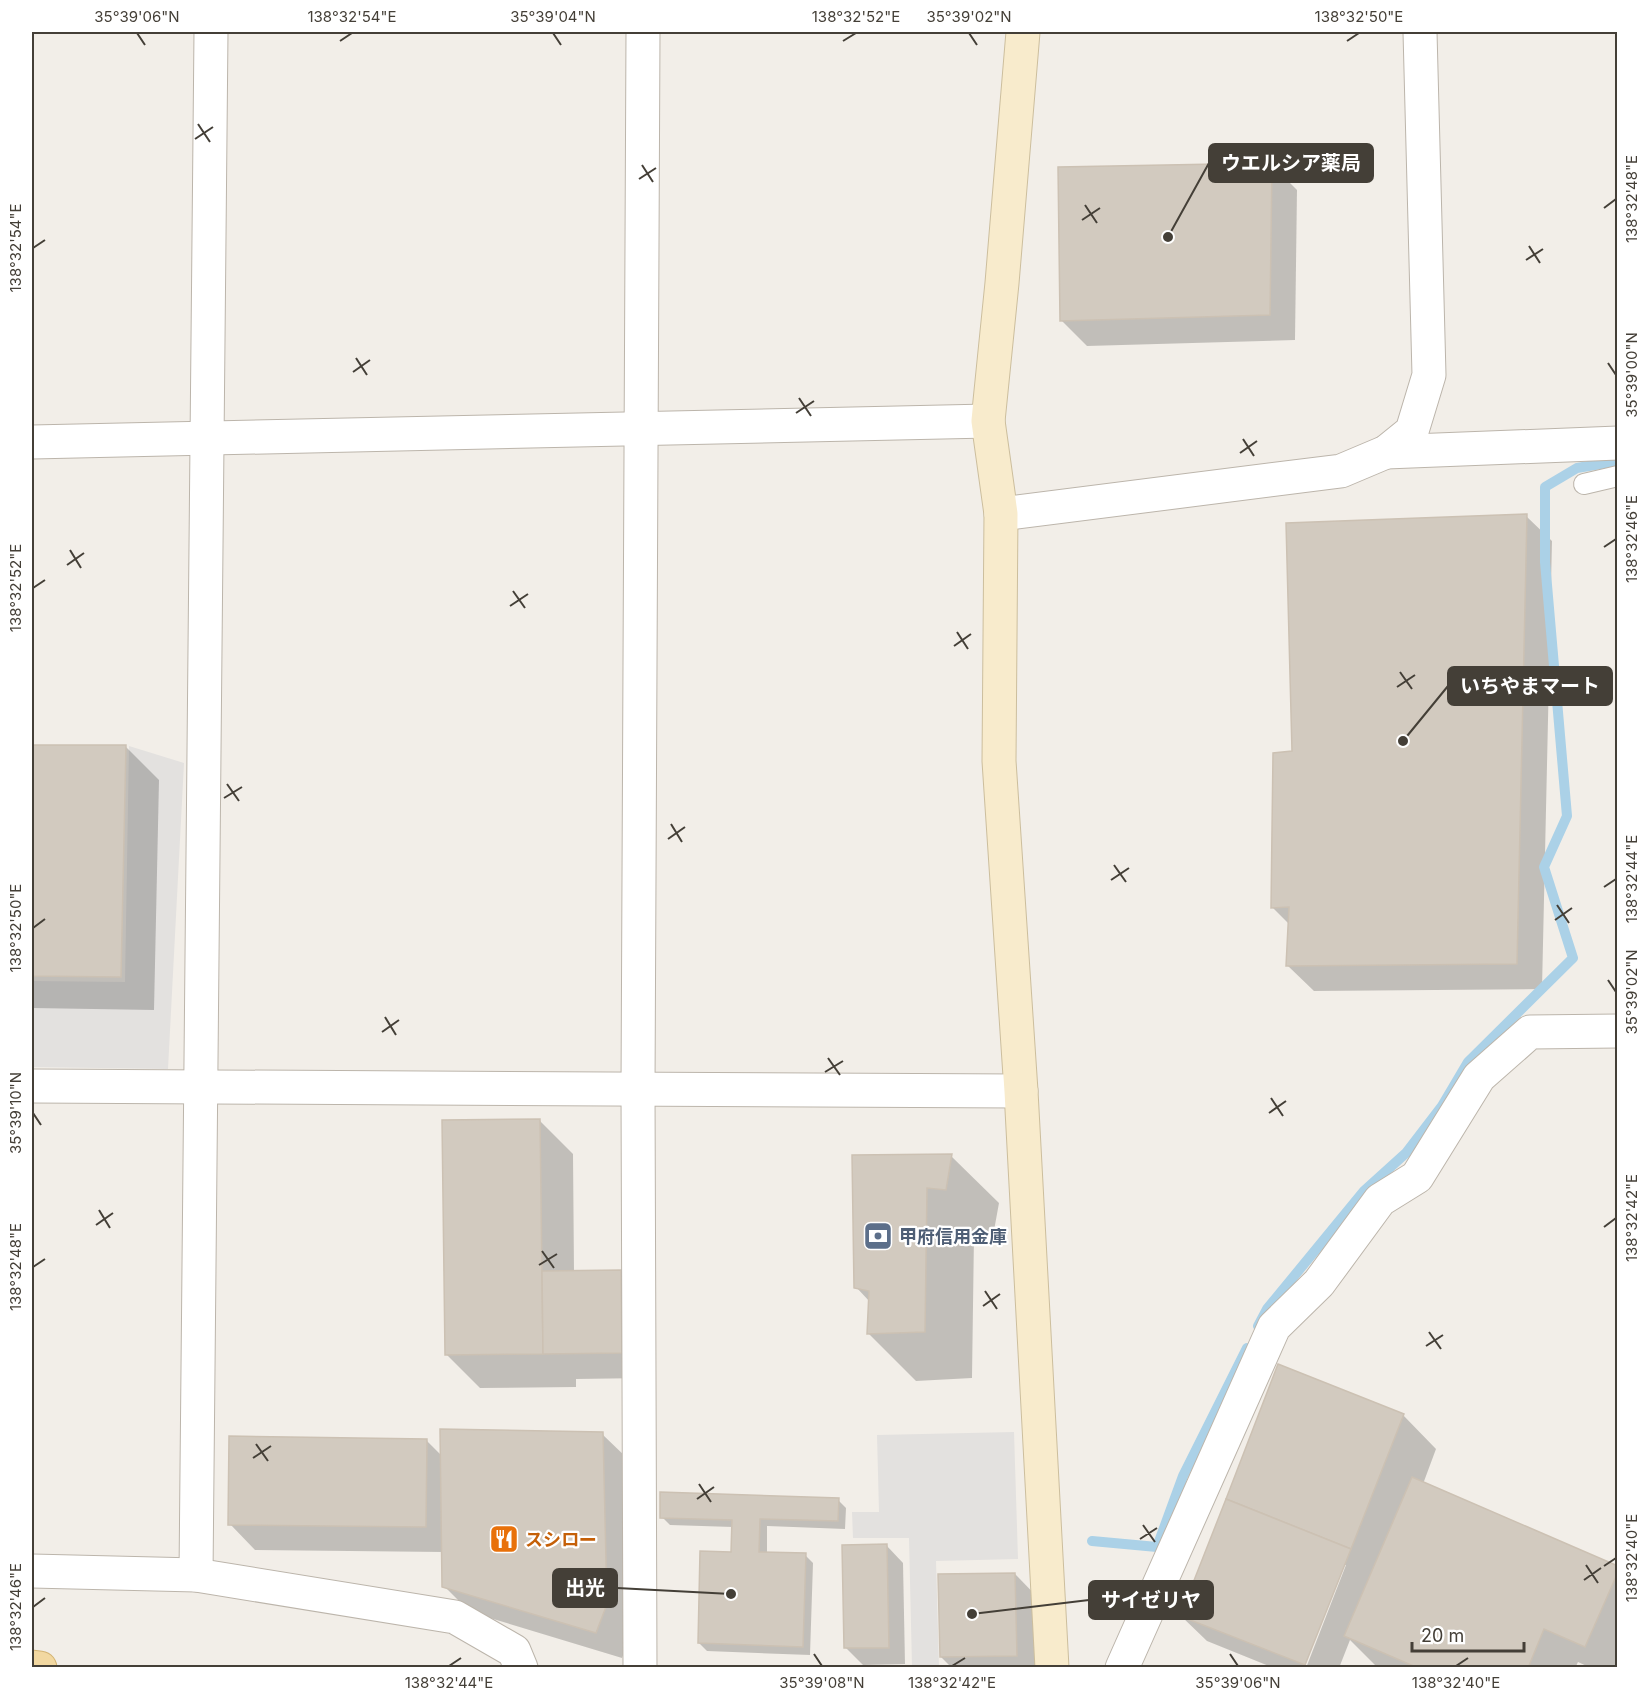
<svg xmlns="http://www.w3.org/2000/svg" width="1649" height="1699" font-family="Inter,'Noto Sans JP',sans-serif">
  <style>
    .parking { fill: #e3e1df }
    .shadow { fill: #0003 }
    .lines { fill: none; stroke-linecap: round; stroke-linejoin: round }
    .stream { stroke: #abd1e7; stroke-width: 10 }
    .building { fill: #d2cabf; stroke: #ccc1b3; stroke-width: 1.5 }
    .lane-casing { stroke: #bcb5ab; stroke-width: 22 }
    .street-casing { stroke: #bcb5ab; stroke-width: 35 }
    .secondary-casing { stroke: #ccbe9d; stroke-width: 35 }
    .primary-casing { stroke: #d4b473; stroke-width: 35 }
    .lane { stroke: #fff; stroke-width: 20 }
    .street { stroke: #fff; stroke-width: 33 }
    .secondary { stroke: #f8ebcc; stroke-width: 33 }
    .primary { stroke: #f2d8a1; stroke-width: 33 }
    .ticks { fill: none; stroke: #443f37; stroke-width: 2 }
    .labels { text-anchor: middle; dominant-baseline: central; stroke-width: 4.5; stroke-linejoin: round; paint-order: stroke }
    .service-label { font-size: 18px; font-weight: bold; fill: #4e5e75; stroke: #fff; text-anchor: start }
    .food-label { font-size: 18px; font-weight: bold; fill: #c56008; stroke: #fff; text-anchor: start }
    .leader { fill: none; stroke: #443f37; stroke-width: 2 }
    .callout-dot { fill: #443f37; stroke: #fff; stroke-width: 2 }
    .callout { fill: #443f37; stroke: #443f37; stroke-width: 2 }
    .callout-label { font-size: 20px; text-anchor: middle; font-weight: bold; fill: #fff }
    .neatline { fill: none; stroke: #443f37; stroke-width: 2 }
    .ticks-label { font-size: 15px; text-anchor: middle; fill: #443f37 }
  </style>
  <rect width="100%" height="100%" fill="#f2eee8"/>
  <g class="parking">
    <polygon points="129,746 184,763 168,1069 32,1067 32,981 125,982"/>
    <polygon points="1014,1432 1018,1559 936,1561 939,1667 912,1667 909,1538 853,1538 852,1512 879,1512 877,1435"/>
  </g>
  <g class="shadow">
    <polygon points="1271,164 1297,190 1295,340 1087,346 1061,320"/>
    <polygon points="1526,516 1552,541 1542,989 1314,991 1288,966 1290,925 1273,908 1293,752"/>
    <polygon points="32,747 126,747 159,780 154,1010 32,1008"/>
    <polygon points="539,1120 573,1154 574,1272 621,1272 646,1297 647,1378 576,1379 576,1387 480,1388 446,1354"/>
    <polygon points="951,1156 999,1203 993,1236 974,1235 972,1378 916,1381 869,1334 870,1302 856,1287 853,1157"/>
    <polygon points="1403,1415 1436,1449 1423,1484 1618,1567 1618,1668 1591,1668 1578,1662 1575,1668 1378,1668 1350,1640 1339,1668 1306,1668 1346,1565 1343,1565 1302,1668 1274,1668 1207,1641 1181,1616"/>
    <polygon points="602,1434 628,1459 632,1630 622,1658 470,1612 444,1586 443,1552 255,1550 230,1524 427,1441 442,1456"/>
    <polygon points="838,1500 846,1508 845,1529 767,1526 767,1554 805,1555 813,1563 810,1655 707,1651 699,1643 733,1554 733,1527 670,1525 662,1517"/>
    <polygon points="886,1545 903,1563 905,1664 863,1665 846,1648"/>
    <polygon points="1015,1574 1048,1608 1050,1668 952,1668 941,1657"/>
  </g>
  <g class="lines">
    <g class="stream">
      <polyline points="1258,1326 1267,1309 1364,1191 1406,1153 1442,1106 1468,1062 1573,958 1544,867 1567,816 1545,562 1545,487 1577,468 1618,461"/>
      <polyline points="1092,1541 1157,1547 1183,1476 1247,1348"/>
    </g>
  </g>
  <g class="building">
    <polygon points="1272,163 1270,315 1060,321 1058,167"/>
    <polygon points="1527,514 1517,964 1286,966 1289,907 1271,908 1273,753 1292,751 1286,523"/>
    <polygon points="32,745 126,745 121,977 32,976"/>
    <polygon points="540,1119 543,1354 445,1355 442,1120"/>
    <polygon points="952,1154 946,1190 927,1188 925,1332 867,1334 869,1291 854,1288 852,1155"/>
    <polygon points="621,1270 622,1353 543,1354 542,1271"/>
    <polygon points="1278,1364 1404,1414 1351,1549 1226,1499"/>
    <polygon points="440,1429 603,1432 607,1604 596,1633 442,1587"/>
    <polygon points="229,1436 427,1439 426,1527 228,1525"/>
    <polygon points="1412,1477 1618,1566 1618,1572 1585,1647 1544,1629 1528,1668 1418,1668 1344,1636"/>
    <polygon points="660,1492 839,1498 838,1521 760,1519 759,1552 806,1553 803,1647 698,1643 700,1551 731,1552 732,1520 660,1518"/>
    <polygon points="1226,1499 1351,1549 1305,1665 1180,1616"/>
    <polygon points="887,1544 889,1648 844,1648 842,1545"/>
    <polygon points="1015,1573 1017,1656 940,1657 938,1574"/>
  </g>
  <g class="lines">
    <g class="lane-casing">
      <polyline id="lane" points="1584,484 1618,476"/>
    </g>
    <g class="street-casing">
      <g id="street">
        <polyline points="32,442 988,421"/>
        <polyline points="1386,452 1618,443"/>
        <polyline points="1001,514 1341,471 1386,452 1412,431 1429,375 1420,32"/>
        <polyline points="32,1086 1021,1091"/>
        <polyline points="32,1571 196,1575 455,1617 514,1651 521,1668"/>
        <polyline points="196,1575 211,32"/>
        <polyline points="640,1668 638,1089 643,32"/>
        <polyline points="1122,1668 1274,1327 1319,1283 1380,1200 1417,1177 1479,1077 1530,1032 1618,1031"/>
      </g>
    </g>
    <g class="secondary-casing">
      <polyline id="secondary" points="1023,32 1002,283 988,421 1001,514 999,761 1021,1091 1052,1668"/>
    </g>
    <g class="primary-casing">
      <polyline id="primary" points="32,1667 40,1668"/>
    </g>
    <use href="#lane" class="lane"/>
    <use href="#street" class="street"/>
    <use href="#secondary" class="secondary"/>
    <use href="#primary" class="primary"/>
  </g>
  <path class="ticks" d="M137 33 145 45M553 33 561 45M969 33 977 45M340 41 352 33M843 41 856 33M1347 41 1359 33M198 124 210 142M195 139 213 127M642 165 653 182M639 179 656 168M1085 205 1097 223M1604 208 1616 199M1082 220 1100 208M1529 246 1540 263M33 248 45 240M1526 260 1543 249M356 358 367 375M1608 363 1616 375M353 372 370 360M799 398 811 416M796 413 814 401M1243 439 1254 456M1240 453 1257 441M1604 547 1616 539M70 550 81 568M67 565 84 553M33 588 45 580M513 591 525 608M510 606 528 594M957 632 968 649M954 646 971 634M1400 672 1412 689M1397 687 1415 675M227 784 239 801M224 798 242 787M671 824 682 842M668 839 685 827M1114 865 1126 882M1111 880 1129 868M1604 887 1616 879M1557 905 1569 923M1555 920 1572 908M33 928 45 919M1608 980 1616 992M385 1017 396 1035M382 1032 399 1020M828 1058 840 1075M825 1072 843 1061M1271 1098 1283 1116M33 1113 41 1125M1269 1113 1286 1101M99 1210 110 1228M96 1225 113 1213M1604 1227 1616 1218M542 1251 554 1268M539 1265 557 1254M33 1267 45 1259M985 1291 997 1309M983 1306 1000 1294M1429 1332 1441 1349M1426 1346 1443 1335M256 1444 268 1461M253 1458 271 1446M699 1484 711 1502M697 1499 714 1487M1143 1525 1155 1542M1140 1539 1157 1528M1586 1565 1598 1583M1604 1566 1616 1558M1584 1580 1601 1568M33 1607 45 1598M814 1654 822 1666M1230 1654 1238 1666M449 1666 461 1658M952 1666 965 1658M1456 1666 1468 1658"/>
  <defs>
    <g id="bank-square" transform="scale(1.5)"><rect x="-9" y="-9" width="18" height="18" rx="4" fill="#5c6f8a" stroke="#fff"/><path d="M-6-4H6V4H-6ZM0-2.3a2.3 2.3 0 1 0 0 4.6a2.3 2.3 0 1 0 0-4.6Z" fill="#fff"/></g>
    <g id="restaurant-square" transform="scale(1.5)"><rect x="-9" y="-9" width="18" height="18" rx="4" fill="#e8710a" stroke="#fff"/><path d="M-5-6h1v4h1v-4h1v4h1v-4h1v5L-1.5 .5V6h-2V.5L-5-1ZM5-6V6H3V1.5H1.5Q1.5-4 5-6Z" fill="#fff"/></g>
  </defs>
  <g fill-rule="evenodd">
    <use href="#bank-square" x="878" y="1236"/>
    <use href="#restaurant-square" x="504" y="1539"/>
  </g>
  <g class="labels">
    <g class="service-label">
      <text x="899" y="1236">甲府信用金庫</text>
    </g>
    <g class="food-label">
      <text x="525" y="1539">スシロー</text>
    </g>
  </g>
  <path class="leader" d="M1168 237L1209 163M1403 741L1448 686M731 1594L617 1588M972 1614L1089 1600"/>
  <g class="callout-dot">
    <circle cx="1168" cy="237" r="6"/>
    <circle cx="1403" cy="741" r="6"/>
    <circle cx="731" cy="1594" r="6"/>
    <circle cx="972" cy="1614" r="6"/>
  </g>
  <g class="callout">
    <rect x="1209" y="144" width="164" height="38" rx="6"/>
    <rect x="1448" y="667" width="164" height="38" rx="6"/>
    <rect x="553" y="1569" width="64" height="38" rx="6"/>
    <rect x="1089" y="1581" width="124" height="38" rx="6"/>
  </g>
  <g class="callout-label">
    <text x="1291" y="170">ウエルシア薬局</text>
    <text x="1530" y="693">いちやまマート</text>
    <text x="585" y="1595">出光</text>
    <text x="1151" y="1607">サイゼリヤ</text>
  </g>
  <rect width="1649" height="1699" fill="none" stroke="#ffffff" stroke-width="66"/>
  <path d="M1412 1642v9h112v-9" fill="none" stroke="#443f37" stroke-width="3"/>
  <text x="1421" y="1642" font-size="18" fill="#443f37" stroke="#ffffff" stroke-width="4.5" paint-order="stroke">20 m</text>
  <rect x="33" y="33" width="1583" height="1633" class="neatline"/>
  <g class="ticks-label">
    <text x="137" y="22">35°39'06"N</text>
    <text x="352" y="22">138°32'54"E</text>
    <text x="553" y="22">35°39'04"N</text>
    <text x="856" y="22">138°32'52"E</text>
    <text x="969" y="22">35°39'02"N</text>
    <text x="1359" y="22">138°32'50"E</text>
    <text transform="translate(1632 199) rotate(-90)" y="5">138°32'48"E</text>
    <text transform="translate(16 248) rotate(-90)" y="5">138°32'54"E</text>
    <text transform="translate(1632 375) rotate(-90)" y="5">35°39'00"N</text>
    <text transform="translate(1632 539) rotate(-90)" y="5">138°32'46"E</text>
    <text transform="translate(16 588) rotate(-90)" y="5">138°32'52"E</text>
    <text transform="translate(1632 879) rotate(-90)" y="5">138°32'44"E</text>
    <text transform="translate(16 928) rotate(-90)" y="5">138°32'50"E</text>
    <text transform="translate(1632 992) rotate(-90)" y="5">35°39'02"N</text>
    <text transform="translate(16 1113) rotate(-90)" y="5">35°39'10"N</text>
    <text transform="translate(1632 1218) rotate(-90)" y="5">138°32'42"E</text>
    <text transform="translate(16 1267) rotate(-90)" y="5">138°32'48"E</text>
    <text transform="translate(1632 1558) rotate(-90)" y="5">138°32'40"E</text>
    <text transform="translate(16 1607) rotate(-90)" y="5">138°32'46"E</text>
    <text x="449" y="1688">138°32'44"E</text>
    <text x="822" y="1688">35°39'08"N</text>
    <text x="952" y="1688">138°32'42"E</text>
    <text x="1238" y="1688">35°39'06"N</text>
    <text x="1456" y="1688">138°32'40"E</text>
  </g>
</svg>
